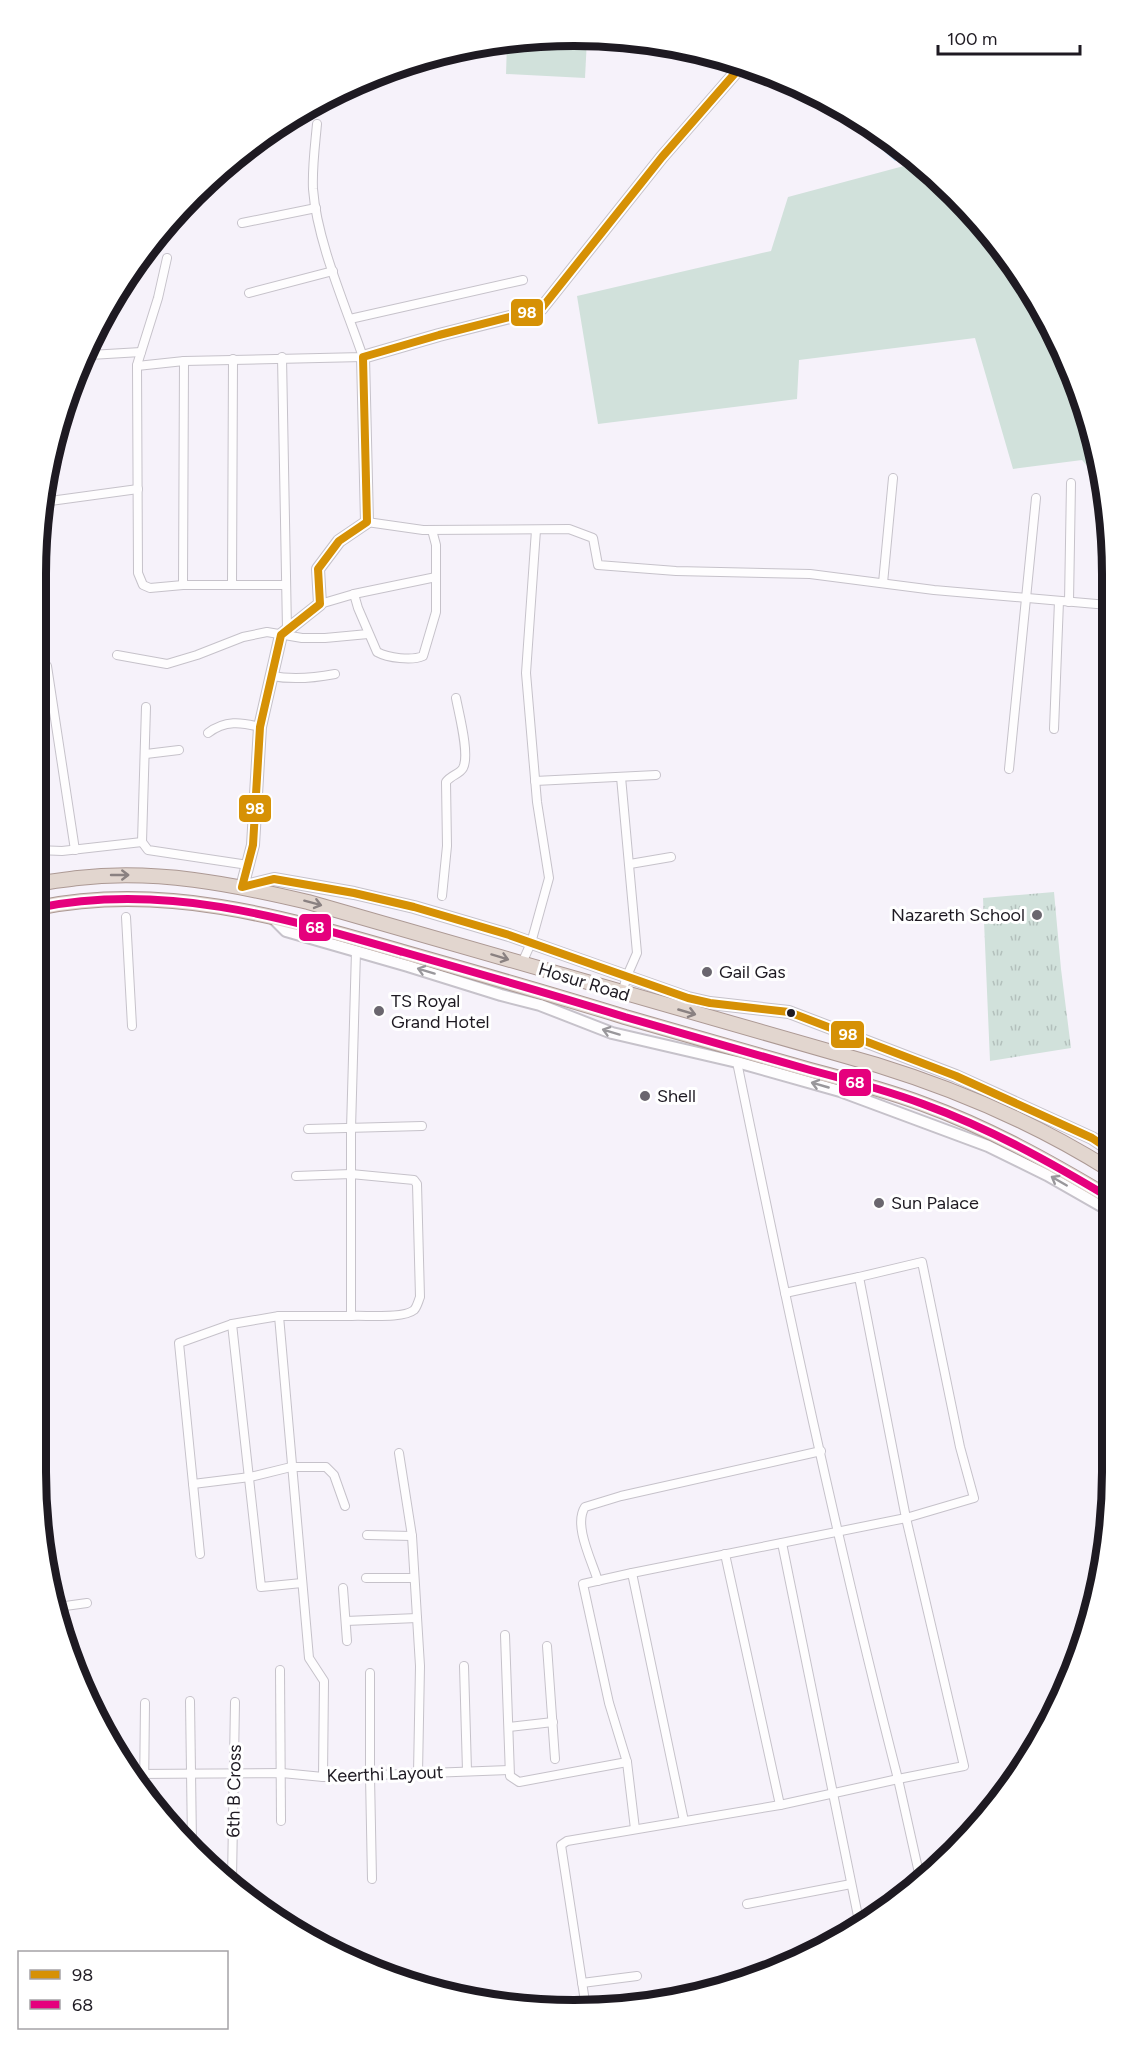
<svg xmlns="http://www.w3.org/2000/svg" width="1148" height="2047" font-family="Figtree,sans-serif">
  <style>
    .grass { fill: #d1e1db }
    .park { fill: url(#park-tufts) }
    .water { fill: url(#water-ripples) }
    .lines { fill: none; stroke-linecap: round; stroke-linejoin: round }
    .minor-casing { stroke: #c6c2ca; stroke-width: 10 }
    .tertiary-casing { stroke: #c6c2ca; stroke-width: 14 }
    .trunk-casing { stroke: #ac9994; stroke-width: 16 }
    .minor { stroke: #fefdfe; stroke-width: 8 }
    .tertiary { stroke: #fefdfe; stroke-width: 10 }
    .trunk { stroke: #e2d6cf; stroke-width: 14 }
    .bus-1-casing { stroke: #fff; stroke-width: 12 }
    .bus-2-casing { stroke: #fff; stroke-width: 12 }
    .bus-1 { stroke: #d69105; stroke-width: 8 }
    .bus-2 { stroke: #e5007d; stroke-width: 8 }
    .oneway { stroke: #8a8181 }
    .oneway2 { stroke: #99979b }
    .poi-dot { fill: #6a666e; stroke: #fff; stroke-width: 2 }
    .bus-dot { fill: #1e1a22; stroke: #fff; stroke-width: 2 }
    .labels { text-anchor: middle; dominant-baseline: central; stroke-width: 6; stroke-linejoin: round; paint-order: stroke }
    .poi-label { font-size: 18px; fill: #1e1a22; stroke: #fff; text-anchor: start }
    .street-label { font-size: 18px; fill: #1e1a22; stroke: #fff }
    .rim { fill: none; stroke: #1e1a22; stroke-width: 8 }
    .line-badge { stroke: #fff; stroke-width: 2 }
    .badge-label { font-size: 16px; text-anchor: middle; font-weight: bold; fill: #fff }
  </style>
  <defs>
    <pattern id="park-tufts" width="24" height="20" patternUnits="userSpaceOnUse" patternTransform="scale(1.5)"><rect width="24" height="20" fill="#d1e1db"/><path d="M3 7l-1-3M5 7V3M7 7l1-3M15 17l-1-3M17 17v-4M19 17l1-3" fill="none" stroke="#b3c0bc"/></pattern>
    <pattern id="water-ripples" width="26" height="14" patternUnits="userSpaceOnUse" patternTransform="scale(1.5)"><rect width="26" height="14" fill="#b9ddf4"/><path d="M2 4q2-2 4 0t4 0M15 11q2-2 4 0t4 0" fill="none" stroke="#9fbdd1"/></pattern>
  </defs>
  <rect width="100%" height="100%" fill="#f6f2fa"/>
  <g class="grass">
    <polygon points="539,37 587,39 585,78 506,74 507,42"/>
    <polygon points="915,163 954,193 1022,275 1083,401 1102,483 1082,460 1013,469 975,338 799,360 797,399 598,424 577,296 771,251 788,197"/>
  </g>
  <polygon class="park" points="1054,892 1061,969 1071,1048 990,1061 983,898"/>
  <polygon class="water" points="837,105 843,108 907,157 895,161 851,123"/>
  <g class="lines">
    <g class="minor-casing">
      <g id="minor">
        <polyline points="242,223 316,208"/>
        <polyline points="167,258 158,298 137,365 138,573 143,585 150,588 183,585 286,585"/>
        <polyline points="249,293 333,271"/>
        <polyline points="350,319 523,280"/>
        <polyline points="90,355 141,352"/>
        <polyline points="282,357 287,630"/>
        <path d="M137 366 184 361 363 357C346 307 317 242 313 189 312 168 315 146 317 124"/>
        <polyline points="43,502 138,489"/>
        <polyline points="367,522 423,530 569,529 593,538 598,565 676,571 810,574 934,590 1108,605"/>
        <polyline points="883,583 893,478"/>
        <polyline points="183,585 184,361"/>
        <polyline points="232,585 233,359"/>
        <polyline points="354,594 436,577"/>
        <polyline points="1069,602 1071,483"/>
        <path d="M320 604 354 594 358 608 377 652C388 658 412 661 423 656L436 612V545L432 530"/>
        <polyline points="117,655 167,664 197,655 243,637 267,632 302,638 325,638 368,634"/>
        <polyline points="47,666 75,850"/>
        <path d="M272 676C293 680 314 678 335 674"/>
        <polyline points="146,707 142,842 148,850 248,865"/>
        <polyline points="1054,729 1059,601"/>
        <path d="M208 733C225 720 241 722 260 727"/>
        <polyline points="146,754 179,750"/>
        <polyline points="1009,769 1036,498"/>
        <polyline points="621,777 637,953 627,976 622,993"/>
        <polyline points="535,781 656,775"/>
        <polyline points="37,850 62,851 142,842"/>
        <polyline points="630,864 671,857"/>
        <path d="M442 896 447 846 446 782C451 775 460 774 463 768 470 755 459 714 456 698"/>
        <polyline points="126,917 132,1026"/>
        <polyline points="522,963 531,943 549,878 537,802 526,673 536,530"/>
        <polyline points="308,1129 422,1126"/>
        <path d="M296 1176 351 1174 414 1180 417 1184 420 1297C418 1302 417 1307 414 1310 403 1319 365 1315 351 1316"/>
        <polyline points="859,1277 922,1262 960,1447 974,1498 906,1518 964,1766 898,1779 921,1882"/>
        <polyline points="232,1324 261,1587 302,1583"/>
        <polyline points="399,1453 412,1536 420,1666 418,1773"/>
        <polyline points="193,1484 250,1477 291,1467 326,1467 334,1475 345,1506"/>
        <polyline points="367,1535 412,1536"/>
        <polyline points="782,1543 859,1921"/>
        <polyline points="200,1554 179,1343 232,1324 279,1316"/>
        <polyline points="725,1554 780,1805"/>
        <polyline points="632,1573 583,1584 609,1703 627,1762 635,1829"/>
        <polyline points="366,1578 413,1578"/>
        <path d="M598 1581C592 1561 573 1525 585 1507L621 1496 821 1451"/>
        <polyline points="343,1588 347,1641"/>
        <polyline points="58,1607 87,1603"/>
        <polyline points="346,1621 417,1618"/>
        <polyline points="505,1635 510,1776 519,1782 627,1762"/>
        <polyline points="547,1646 555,1759"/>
        <polyline points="68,1652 76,1651"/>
        <polyline points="464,1666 467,1771"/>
        <polyline points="280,1670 281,1821"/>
        <polyline points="370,1673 370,1776 372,1879"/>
        <polyline points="190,1701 192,1843"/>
        <polyline points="509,1727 553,1722"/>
        <polyline points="133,1774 282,1773 323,1777 509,1770"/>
        <polyline points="323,1777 324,1681 309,1658 279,1316 351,1316 351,1129 356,951"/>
        <polyline points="144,1795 145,1703"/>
        <polyline points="684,1821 632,1573 906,1518 859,1277 785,1293"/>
        <polyline points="232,1880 235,1702"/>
        <polyline points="747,1904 851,1884"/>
        <polyline points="582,1983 637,1976"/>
        <path d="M586 2008 561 1845 567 1841 780 1805 898 1779C837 1542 786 1302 737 1062"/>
      </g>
    </g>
    <g class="tertiary-casing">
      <g id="tertiary">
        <polyline points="743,64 662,157 541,309 439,335 363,357 367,522 339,541 318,569 320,604 281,635 260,727 253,845 242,887 274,879 354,893 414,907 509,935 688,998 710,1003 789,1012 956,1076 1092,1138 1110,1150"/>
        <polyline points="272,917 286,931 408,966 501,995 540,1005 612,1033 737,1062 840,1091 988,1146 1047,1175 1110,1211"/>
      </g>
    </g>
    <g class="trunk-casing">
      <g id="trunk">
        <path d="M37 884C50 881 64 880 78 878 156 869 232 884 308 902L877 1065C958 1090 1037 1124 1110 1170"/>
        <path d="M37 908C163 882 282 917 403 952 477 973 551 994 625 1017 686 1035 748 1052 810 1070 848 1080 886 1090 923 1104 989 1128 1050 1162 1110 1198"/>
      </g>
    </g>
    <use href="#minor" class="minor"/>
    <use href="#tertiary" class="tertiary"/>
    <use href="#trunk" class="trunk"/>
    <g class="bus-1-casing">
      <polyline id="bus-1" points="743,64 662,157 541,309 439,335 363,357 367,522 339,541 318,569 320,604 281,635 260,727 253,845 242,887 274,879 354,893 414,907 509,935 688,998 710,1003 789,1012 956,1076 1092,1138 1110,1150"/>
    </g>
    <g class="bus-2-casing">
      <path id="bus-2" d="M37 908C163 882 282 917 403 952 477 973 551 994 625 1017 686 1035 748 1052 810 1070 848 1080 886 1090 923 1104 989 1128 1050 1162 1110 1198"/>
    </g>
    <use href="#bus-1" class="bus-1"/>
    <use href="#bus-2" class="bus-2"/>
  </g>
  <defs><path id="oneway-shaft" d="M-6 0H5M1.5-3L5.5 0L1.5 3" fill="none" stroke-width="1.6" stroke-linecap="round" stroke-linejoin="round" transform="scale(1.5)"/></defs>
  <g class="oneway">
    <use href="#oneway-shaft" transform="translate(120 875)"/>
    <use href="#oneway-shaft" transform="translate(313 903) rotate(15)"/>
    <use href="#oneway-shaft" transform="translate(500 957) rotate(17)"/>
    <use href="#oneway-shaft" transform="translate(687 1012) rotate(16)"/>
  </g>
  <g class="oneway2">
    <use href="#oneway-shaft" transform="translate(426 971) rotate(-163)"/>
    <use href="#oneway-shaft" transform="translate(611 1032) rotate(-163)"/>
    <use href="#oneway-shaft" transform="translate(820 1085) rotate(-164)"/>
    <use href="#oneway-shaft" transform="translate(1059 1181) rotate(-150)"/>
  </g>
  <g class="poi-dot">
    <circle cx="1037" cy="915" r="6"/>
    <circle cx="707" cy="972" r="6"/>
    <circle cx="379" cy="1011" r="6"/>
    <circle cx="645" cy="1096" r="6"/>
    <circle cx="879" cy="1203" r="6"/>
  </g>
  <circle class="bus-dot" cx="791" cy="1013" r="5"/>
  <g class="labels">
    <g class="poi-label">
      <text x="1025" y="915" text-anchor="end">Nazareth School</text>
      <text x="719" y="972">Gail Gas</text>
      <text x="391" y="1001">TS Royal<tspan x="391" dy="21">Grand Hotel</tspan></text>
      <text x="657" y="1096">Shell</text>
      <text x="891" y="1203">Sun Palace</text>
    </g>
    <g class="street-label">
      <text transform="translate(584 982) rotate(17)">Hosur Road</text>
      <text transform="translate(385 1774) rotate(-2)">Keerthi Layout</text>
      <text transform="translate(234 1791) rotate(-89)">6th B Cross</text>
    </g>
  </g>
  <path d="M0 0H1148V2047H0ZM574 46H574A528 528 0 0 1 1102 574V1472A528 528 0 0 1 574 2000H574A528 528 0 0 1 46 1472V574A528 528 0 0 1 574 46Z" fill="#fff" fill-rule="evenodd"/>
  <path class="rim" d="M574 46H574A528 528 0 0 1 1102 574V1472A528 528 0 0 1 574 2000H574A528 528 0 0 1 46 1472V574A528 528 0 0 1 574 46Z"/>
  <g class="line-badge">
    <rect x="510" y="298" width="34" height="29" rx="6" fill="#d69105"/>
    <rect x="238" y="794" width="34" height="29" rx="6" fill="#d69105"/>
    <rect x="298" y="913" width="34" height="29" rx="6" fill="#e5007d"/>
    <rect x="830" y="1020" width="35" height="29" rx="6" fill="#d69105"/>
    <rect x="838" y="1068" width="34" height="29" rx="6" fill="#e5007d"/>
  </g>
  <g class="badge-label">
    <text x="527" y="318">98</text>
    <text x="255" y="814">98</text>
    <text x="315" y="933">68</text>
    <text x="848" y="1040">98</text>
    <text x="855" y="1088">68</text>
  </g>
  <rect x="18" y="1951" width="210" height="78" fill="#ffffff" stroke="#a5a3a7" stroke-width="1.5"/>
  <rect x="30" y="1970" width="30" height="9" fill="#d69105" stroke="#a5a3a7" stroke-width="1.5"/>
  <text x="72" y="1981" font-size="18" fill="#1e1a22">98</text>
  <rect x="30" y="2000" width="30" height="9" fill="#e5007d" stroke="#a5a3a7" stroke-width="1.5"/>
  <text x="72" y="2011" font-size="18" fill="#1e1a22">68</text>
  <path d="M938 45v9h142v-9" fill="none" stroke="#1e1a22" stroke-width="3"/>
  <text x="947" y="45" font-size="18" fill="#1e1a22" stroke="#ffffff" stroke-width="4.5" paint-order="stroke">100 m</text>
</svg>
